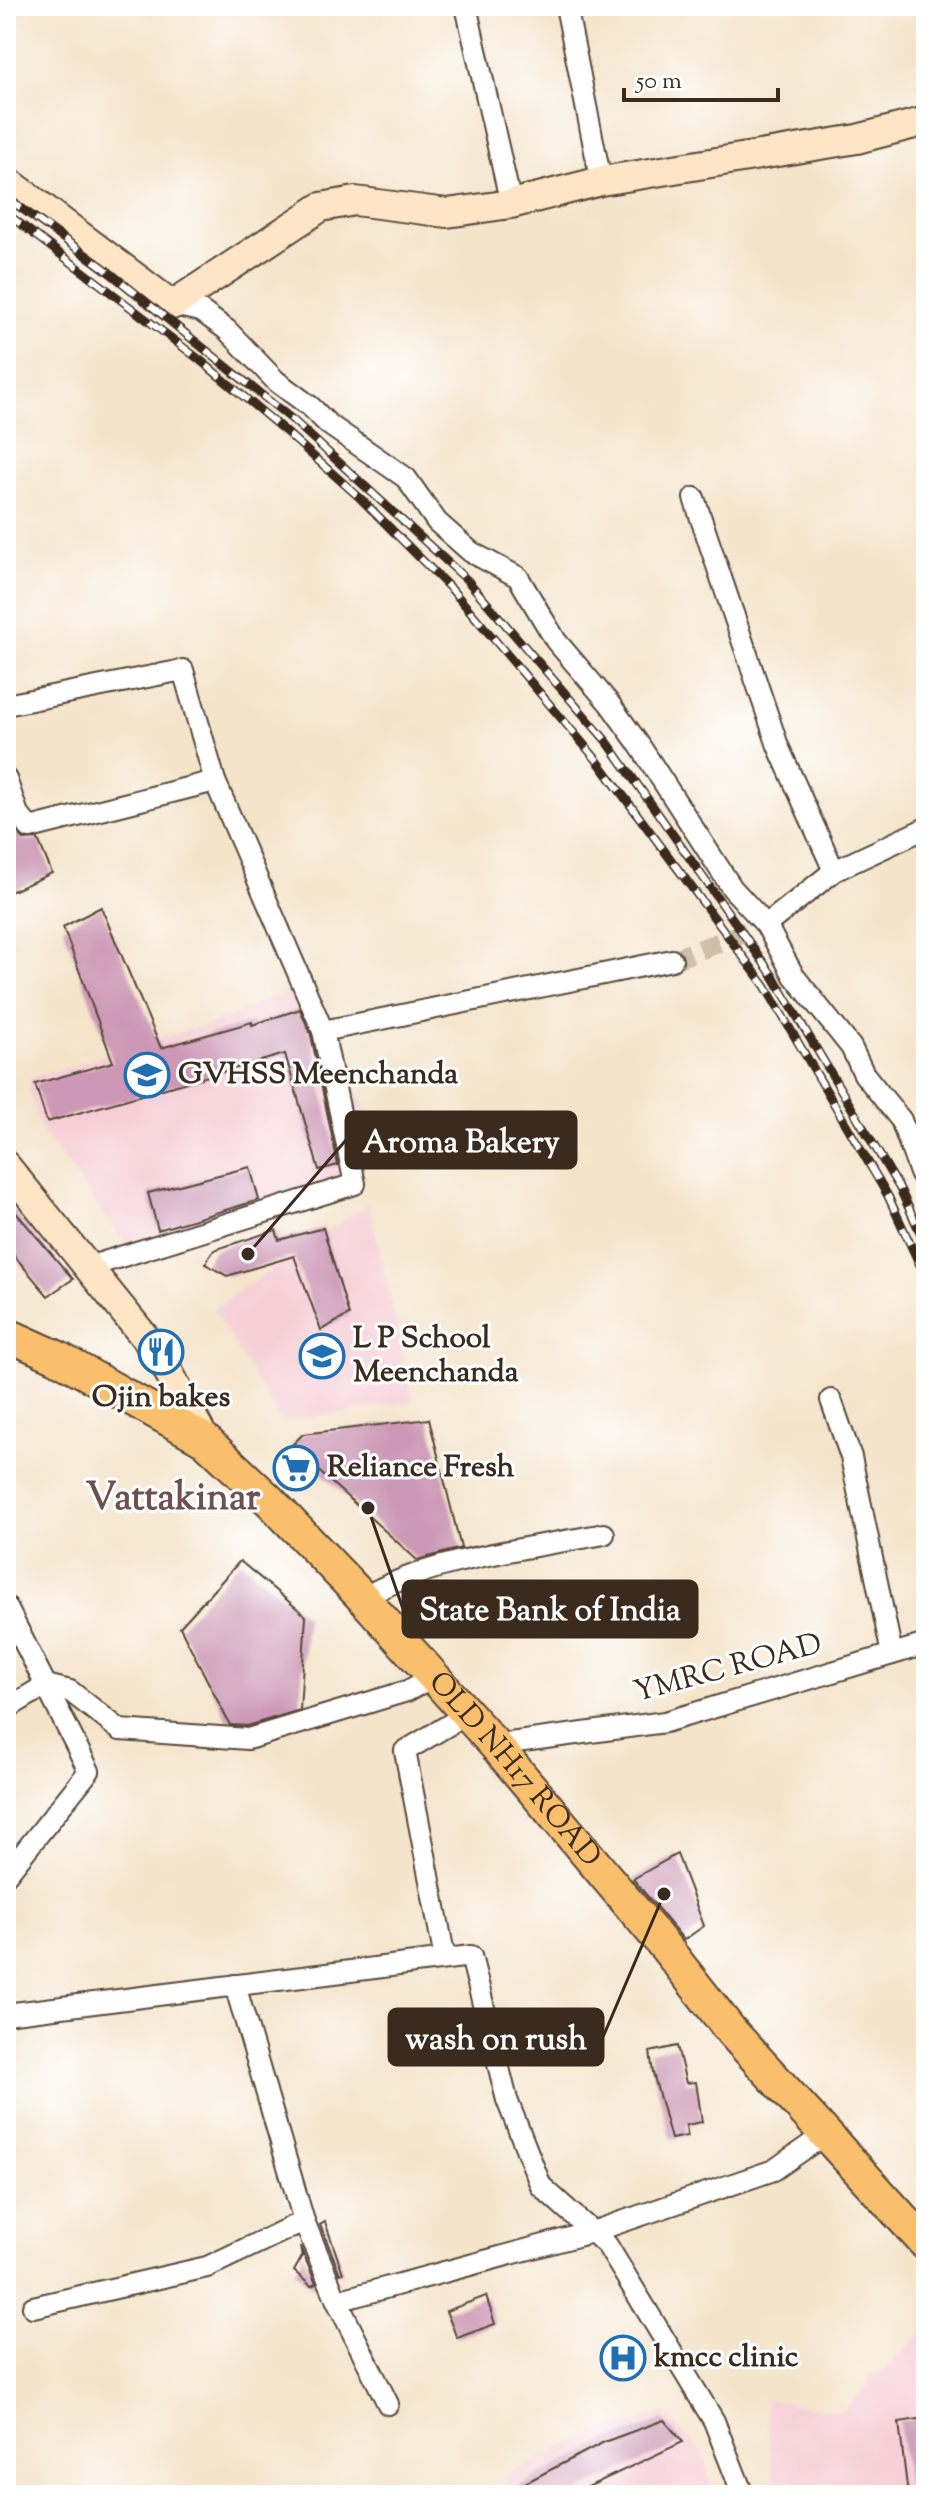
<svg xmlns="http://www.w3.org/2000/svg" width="932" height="2501" font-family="'Sorts Mill Goudy',serif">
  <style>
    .built { fill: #f6cfd6 }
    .building { fill: #cc98b5 }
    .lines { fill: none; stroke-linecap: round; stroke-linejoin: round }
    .minor-tunnel { stroke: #cfbfa8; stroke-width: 20; stroke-dasharray: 20 10; stroke-linecap: butt }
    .minor-casing { stroke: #574638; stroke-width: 24 }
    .secondary-casing { stroke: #574638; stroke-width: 32 }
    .primary-casing { stroke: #574638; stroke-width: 36 }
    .minor { stroke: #fff; stroke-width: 20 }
    .secondary { stroke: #fde5c5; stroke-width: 28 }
    .primary { stroke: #f9bf6d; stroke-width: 32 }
    .rail-casing { stroke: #3b2a1e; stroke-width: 9 }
    .rail { stroke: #fff; stroke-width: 6; stroke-dasharray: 18; stroke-linecap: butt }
    .labels { text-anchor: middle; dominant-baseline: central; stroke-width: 6; stroke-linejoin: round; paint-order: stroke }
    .poi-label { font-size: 30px; font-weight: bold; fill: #3b2a1e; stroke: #fff; text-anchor: start }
    .street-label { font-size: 30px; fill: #3b2a1e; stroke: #fff }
    .district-label { font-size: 38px; font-weight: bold; fill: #6e5053; stroke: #fff }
    .leader { fill: none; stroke: #3b2a1e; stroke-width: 3 }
    .callout-dot { fill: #3b2a1e; stroke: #fff; stroke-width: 3 }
    .callout { fill: #3b2a1e; stroke: #3b2a1e; stroke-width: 3 }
    .callout-label { font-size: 32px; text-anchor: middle; font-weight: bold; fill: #fff }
  </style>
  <rect width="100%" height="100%" fill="#fff"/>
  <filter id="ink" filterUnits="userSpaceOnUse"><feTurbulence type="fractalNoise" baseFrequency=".0125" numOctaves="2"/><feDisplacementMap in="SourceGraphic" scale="16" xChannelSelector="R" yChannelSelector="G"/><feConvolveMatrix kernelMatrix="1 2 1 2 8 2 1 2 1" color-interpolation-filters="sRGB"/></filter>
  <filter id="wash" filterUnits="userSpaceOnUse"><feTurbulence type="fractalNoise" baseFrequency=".006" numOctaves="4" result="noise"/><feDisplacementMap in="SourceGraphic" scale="32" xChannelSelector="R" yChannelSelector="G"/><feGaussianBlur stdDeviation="1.8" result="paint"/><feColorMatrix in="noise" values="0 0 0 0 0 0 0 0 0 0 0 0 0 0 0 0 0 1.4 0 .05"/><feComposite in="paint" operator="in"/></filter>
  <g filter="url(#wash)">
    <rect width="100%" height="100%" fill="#f4e4ca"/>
    <g class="built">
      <polygon points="305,991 325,1011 370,1121 359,1184 127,1246 39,1126 29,1092 31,1077 71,1067 135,1044 208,1025 276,996"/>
      <polygon points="369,1203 413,1402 281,1422 213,1309"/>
      <polygon points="926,2329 926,2495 775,2495 765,2399 841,2413 868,2386 865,2375 882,2372"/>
      <polygon points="664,2412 704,2454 713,2495 512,2495 502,2476 583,2438"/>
    </g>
    <g id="blocks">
      <g class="building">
        <polygon points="12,827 25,840 38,839 52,873 6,894 6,828"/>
        <polygon points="101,907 161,1048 252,1022 252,1025 300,1009 311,1035 338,1165 319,1170 285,1054 47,1122 35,1084 113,1062 63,927"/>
        <polygon points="250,1167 259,1200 158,1230 148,1193"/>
        <polygon points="6,1201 73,1279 48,1296 6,1246"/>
        <polygon points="323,1228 349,1315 321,1330 294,1256 227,1276 205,1264 214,1250 276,1230 279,1240"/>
        <polygon points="429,1419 461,1548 417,1560 291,1446 303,1434"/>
        <polygon points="240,1561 306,1616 300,1710 247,1726 230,1725 180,1627"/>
        <polygon points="677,1854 704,1926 684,1940 633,1879"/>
        <polygon points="677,2046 686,2083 696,2082 702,2122 686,2125 687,2136 671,2139 653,2073 650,2052"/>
        <polygon points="325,2222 343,2273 340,2274 320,2225"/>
        <polygon points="300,2246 316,2284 311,2286 294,2271 302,2257"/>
        <polygon points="486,2296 495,2324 457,2338 446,2311"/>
        <polygon points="926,2418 926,2495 908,2495 899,2422"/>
        <polygon points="664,2420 683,2442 571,2495 502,2495 604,2442"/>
      </g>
    </g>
  </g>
  <g filter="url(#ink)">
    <use href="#blocks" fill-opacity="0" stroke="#574638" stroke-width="2"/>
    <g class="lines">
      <polyline class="minor-tunnel" points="672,960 766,925"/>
      <g class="minor-casing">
        <g id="minor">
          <polyline points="466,6 511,204"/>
          <polyline points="566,6 601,181"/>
          <polyline points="172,305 201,311 227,330 276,381 311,407 328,424 406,478 437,522 471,552 518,577 556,641 609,703 638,743 732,888 766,925 794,976 851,1047 864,1074 901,1120 920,1173 926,1182"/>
          <polyline points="694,498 778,746 834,871"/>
          <polyline points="6,705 183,670 215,781 323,1031"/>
          <polyline points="6,779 18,814 30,828 215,781"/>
          <polyline points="766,925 834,871 926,828"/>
          <polyline points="88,1267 355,1184 323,1031 672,960"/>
          <polyline points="831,1400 851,1457 892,1654"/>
          <path d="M363 1598C432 1558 526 1549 604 1534"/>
          <polyline points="6,1606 89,1771 6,1875"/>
          <polyline points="6,1709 46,1685 70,1691 120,1730 248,1739 407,1691 433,1677"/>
          <polyline points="495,1745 665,1722 926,1644"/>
          <polyline points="445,1959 405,1751 467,1714"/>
          <polyline points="235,1985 304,2221 337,2301 388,2404"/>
          <polyline points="6,2014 471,1956 507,2100 541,2186 607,2245 714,2421 743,2495"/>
          <polyline points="337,2301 592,2232 774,2170 824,2135"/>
          <polyline points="33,2307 207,2267 304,2221"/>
        </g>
      </g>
      <g class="secondary-casing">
        <g id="secondary">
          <polyline points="6,180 172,305 321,207 355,201 447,213 511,204 601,181 857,139 926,121"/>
          <polyline points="6,1166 160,1356 205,1440"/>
        </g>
      </g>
      <g class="primary-casing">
        <g id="primary">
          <path id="s1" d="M6 1334 57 1357 205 1440 270 1501 363 1598 495 1745 666 1948 731 2031 926 2244"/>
        </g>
      </g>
      <use href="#minor" class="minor"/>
      <use href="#secondary" class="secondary"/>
      <use href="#primary" class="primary"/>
      <g class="rail-casing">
        <g id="rail">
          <polyline points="6,197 104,268 294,421 467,580 608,743 773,976 900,1189 926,1245"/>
          <polyline points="6,213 200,360 285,431 360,498 453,591 596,759 765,986 888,1196 926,1278"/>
        </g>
      </g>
      <use href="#rail" class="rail"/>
    </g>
  </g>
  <defs>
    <g id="school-ring" transform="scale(2.3)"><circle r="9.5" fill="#fff" stroke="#1f6fb2" stroke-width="1.5"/><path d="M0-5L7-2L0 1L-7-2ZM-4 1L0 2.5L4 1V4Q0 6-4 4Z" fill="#1f6fb2"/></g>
    <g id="restaurant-ring" transform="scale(2.3)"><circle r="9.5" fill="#fff" stroke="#1f6fb2" stroke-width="1.5"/><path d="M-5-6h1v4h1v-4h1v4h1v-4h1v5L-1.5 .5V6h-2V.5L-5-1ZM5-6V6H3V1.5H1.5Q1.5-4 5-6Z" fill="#1f6fb2"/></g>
    <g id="supermarket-ring" transform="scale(2.3)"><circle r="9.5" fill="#fff" stroke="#1f6fb2" stroke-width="1.5"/><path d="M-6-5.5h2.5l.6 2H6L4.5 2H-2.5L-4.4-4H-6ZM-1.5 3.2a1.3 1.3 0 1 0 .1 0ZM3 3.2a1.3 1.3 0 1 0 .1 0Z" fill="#1f6fb2"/></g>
    <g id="hospital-ring" transform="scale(2.3)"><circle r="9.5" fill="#fff" stroke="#1f6fb2" stroke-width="1.5"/><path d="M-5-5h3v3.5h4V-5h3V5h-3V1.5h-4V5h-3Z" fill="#1f6fb2"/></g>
  </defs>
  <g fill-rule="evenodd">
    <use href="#school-ring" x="147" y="1075"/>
    <use href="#restaurant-ring" x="161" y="1352"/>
    <use href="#school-ring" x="322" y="1356"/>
    <use href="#supermarket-ring" x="296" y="1468"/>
    <use href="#hospital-ring" x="623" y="2358"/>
  </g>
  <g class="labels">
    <g class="poi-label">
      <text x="178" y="1075">GVHSS Meenchanda</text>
      <text x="353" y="1339">L P School<tspan x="353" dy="34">Meenchanda</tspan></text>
      <text x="161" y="1398" text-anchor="middle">Ojin bakes</text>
      <text x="327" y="1468">Reliance Fresh</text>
      <text x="654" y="2358">kmcc clinic</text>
    </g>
    <g class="street-label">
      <text transform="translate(728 1669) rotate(-15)">YMRC ROAD</text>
      <text stroke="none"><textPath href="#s1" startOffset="678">OLD NH17 ROAD</textPath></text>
    </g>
    <g class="district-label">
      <text x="173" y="1500">Vattakinar</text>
    </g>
  </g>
  <path class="leader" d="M248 1254L346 1140M368 1508L403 1609M664 1894L603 2037"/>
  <g class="callout-dot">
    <circle cx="248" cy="1254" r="8"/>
    <circle cx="368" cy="1508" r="8"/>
    <circle cx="664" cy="1894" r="8"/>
  </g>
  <g class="callout">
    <rect x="346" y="1112" width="230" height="56" rx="8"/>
    <rect x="403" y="1581" width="294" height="56" rx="8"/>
    <rect x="389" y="2009" width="214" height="56" rx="8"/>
  </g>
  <g class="callout-label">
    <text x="461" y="1152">Aroma Bakery</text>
    <text x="550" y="1620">State Bank of India</text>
    <text x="496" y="2049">wash on rush</text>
  </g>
  <rect width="932" height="2501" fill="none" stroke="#fff" stroke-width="32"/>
  <path d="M624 88v12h154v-12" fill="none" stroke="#3b2a1e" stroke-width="4"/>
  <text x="636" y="88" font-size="24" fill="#3b2a1e" stroke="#ffffff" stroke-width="6" paint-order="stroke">50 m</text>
</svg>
